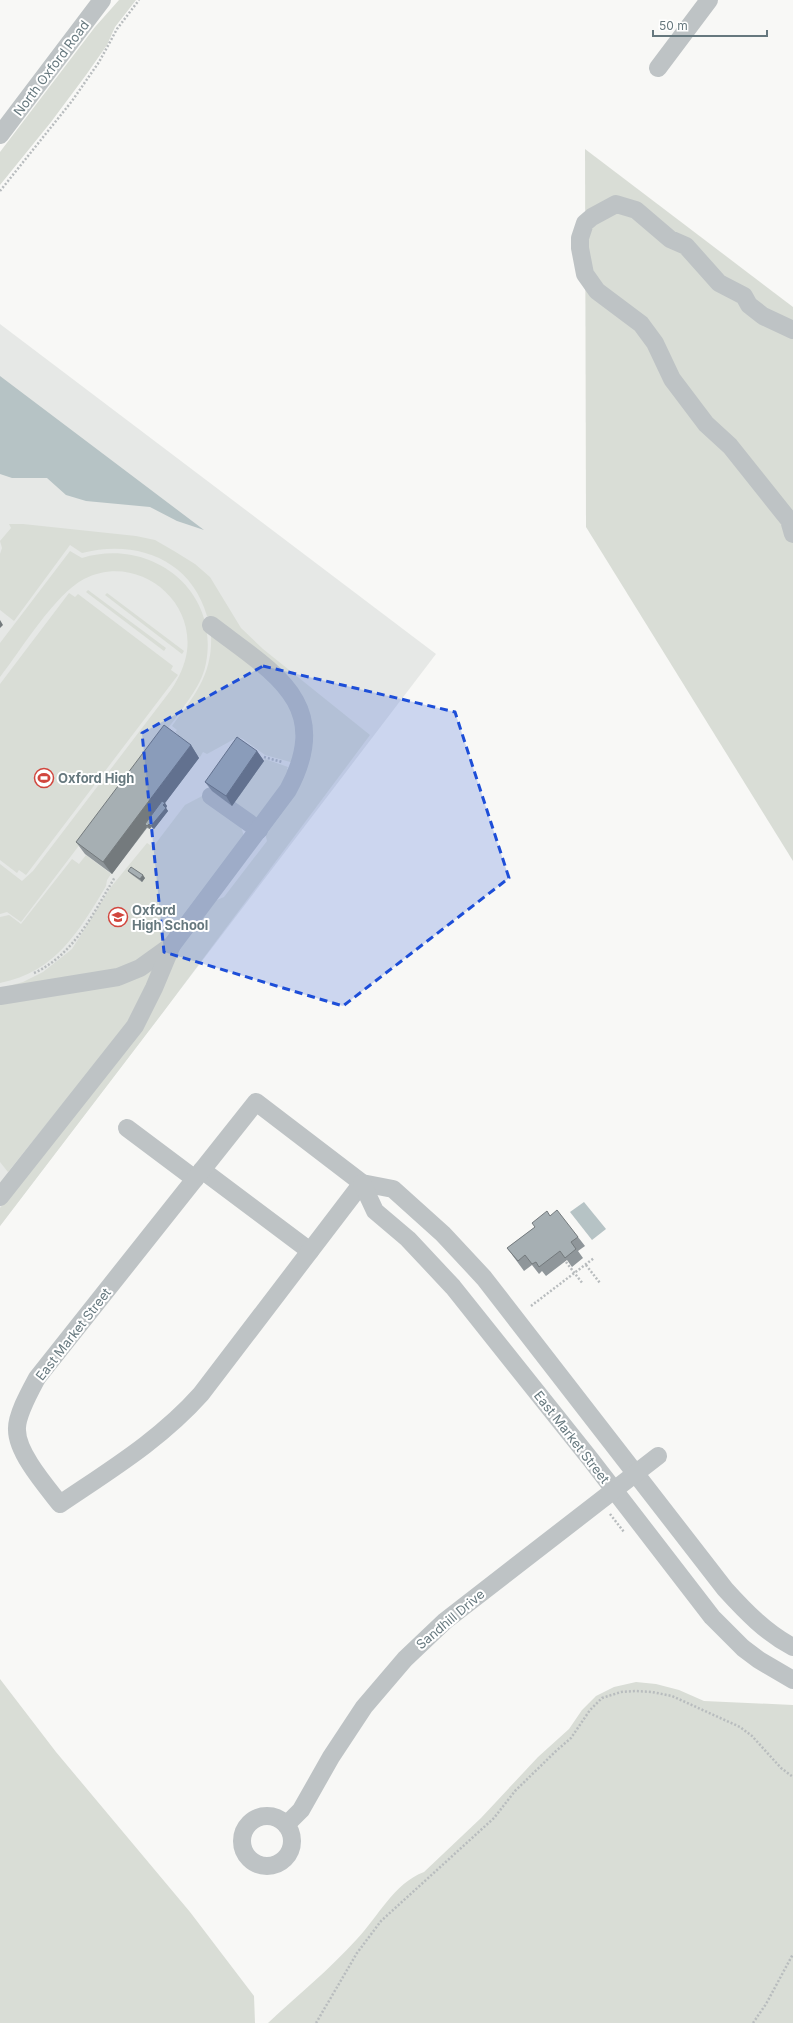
<svg xmlns="http://www.w3.org/2000/svg" width="793" height="2023" font-family="Inter,sans-serif">
  <style>
    .built { fill: #e6e8e6 }
    .green { fill: #d9ddd6 }
    .water { fill: #b6c3c5 }
    .lines { fill: none; stroke-linecap: round; stroke-linejoin: round }
    .path { stroke: #b8bcbe; stroke-width: 2.5; stroke-dasharray: 2 2; stroke-linecap: butt }
    .minor { stroke: #bec3c5; stroke-width: 18 }
    .wall { fill: #8f969a }
    .shaded-wall { fill: #747a7d }
    .building { fill: #a6afb3; stroke: #747a7d }
    .marked { fill: #1d4ed8; fill-opacity: 0.2; stroke: #1d4ed8; stroke-width: 3; stroke-dasharray: 8 5; stroke-linejoin: round }
    .labels { text-anchor: middle; dominant-baseline: central; stroke-width: 4; stroke-linejoin: round; paint-order: stroke }
    .street-label { font-size: 13px; fill: #66787e; stroke: #fff }
    .poi-label { font-size: 13px; font-weight: bold; fill: #66787e; stroke: #fff; text-anchor: start }
  </style>
  <rect width="100%" height="100%" fill="#f8f8f6"/>
  <polygon class="built" points="0,324 436,654 0,1226"/>
  <g class="green">
    <polygon points="119,0 136,0 115,27 107,45 86,75 51,122 0,185 0,152 95,27"/>
    <polygon points="585,149 793,307 793,861 586,527"/>
    <path d="M9 524H23L136 536 155 540 174 551 195 564 210 577 241 628 263 649 370 735 164 1011 0 1226V1208L60 1131 161 987 190 930 212 902 224 897 267 841 266 837 267 829 309 752 274 667 207 616C191 559 136 539 82 553L70 545 14 621 0 610V554L2 548 0 541 11 528Z"/>
    <path d="M70 551 82 558C150 537 220 589 206 663 203 681 191 696 181 711L21 922 7 912 0 914V864L22 881 33 871 171 690C179 678 185 665 187 651 194 596 134 553 84 579 55 594 21 650 0 677V643Z"/>
    <polygon points="88,590 166,648 164,651 86,592"/>
    <polygon points="69,593 75,597 78,594 173,666 171,670 178,675 26,875 19,870 17,873 0,860 0,684"/>
    <polygon points="107,593 184,651 182,654 105,595"/>
    <path d="M211 634 275 680 297 719 294 763 265 755 243 739 238 737 207 754 203 752 200 757 175 738 178 734 175 732 177 730 172 726C195 695 213 674 211 634Z"/>
    <polygon points="265,759 288,767 287,769 290,771 266,813 255,818 232,806"/>
    <path d="M204 795C219 807 245 819 244 841L175 931 132 967 5 987 23 982 43 972 72 949 111 887 147 843 153 847 185 805Z"/>
    <path d="M86 855 111 874 107 880 106 886C79 931 56 972 0 983V917L9 915 21 924 72 859 79 864Z"/>
    <polygon points="157,962 130,1020 8,1172 0,1162 0,1001"/>
    <polygon points="0,1679 56,1752 190,1912 254,1996 255,2023 0,2023"/>
    <path d="M636 1682 656 1684 679 1690 704 1701 793 1705V2023H268C298 1995 330 1969 357 1939 378 1917 394 1883 424 1872L481 1818 538 1757 569 1729 582 1710 596 1696 614 1687Z"/>
  </g>
  <g class="water">
    <polygon points="0,376 204,530 177,521 150,507 86,501 66,495 47,478 12,478 0,474"/>
    <polygon points="584,1202 606,1229 592,1240 570,1212"/>
  </g>
  <g class="lines">
    <g class="path">
      <polyline points="0,191 72,101 99,62 117,29 139,0"/>
      <polyline points="264,757 282,762"/>
      <path d="M34 973C74 955 94 912 115 877"/>
      <polyline points="566,1262 583,1284"/>
      <polyline points="586,1265 600,1283"/>
      <polyline points="531,1306 594,1258"/>
      <polyline points="610,1514 624,1532"/>
      <polyline points="316,2023 357,1953 381,1921 494,1818 515,1791 556,1751 571,1738 590,1710 602,1698 621,1692 635,1691 652,1692 672,1696 740,1727 752,1736 781,1768 793,1777"/>
      <polyline points="753,2023 766,2004 793,1954"/>
    </g>
    <g class="minor">
      <polyline points="658,68 709,0"/>
      <polyline points="0,135 102,0"/>
      <polyline points="793,330 763,316 749,305 744,296 719,283 686,246 670,239 636,210 616,204 592,217 585,223 580,238 580,248 585,274 597,291 641,324 655,343 672,379 706,424 730,446 789,520 793,534"/>
      <polyline points="211,796 259,830"/>
      <path d="M0 996 118 977 140 968 172 945 288 790C335 703 272 672 211 625"/>
      <polyline points="127,1128 195,1179"/>
      <polyline points="202,1170 310,1251"/>
      <path d="M362 1183 201 1394C160 1440 110 1470 60 1504 46 1486 17 1453 17 1430 16 1416 30 1391 37 1378L256 1102 362 1183 393 1189 443 1234 484 1278 725 1589C745 1611 766 1633 793 1647"/>
      <polyline points="362,1183 375,1211 408,1239 453,1287 591,1460 712,1617 743,1648 759,1660 793,1680"/>
      <polyline points="0,1197 135,1026 154,988 172,945"/>
      <circle cx="267" cy="1841" r="25"/>
      <polyline points="286,1825 301,1810 331,1757 364,1707 405,1659 445,1621 658,1456"/>
    </g>
  </g>
  <g class="wall">
    <polygon points="191,745 199,758 165,803 167,806 166,808 168,811 154,829 151,827 150,829 147,828 112,874 85,854 76,842"/>
    <polygon points="257,751 264,761 232,806 212,791 205,782"/>
    <polygon points="128,871 145,878 142,882 131,874"/>
    <polygon points="550,1216 578,1237 585,1246 578,1251 583,1258 572,1267 567,1260 546,1276 542,1271 539,1274 532,1265 524,1271 507,1248"/>
  </g>
  <g class="shaded-wall">
    <polygon points="0,620 3,625 0,628"/>
    <polygon points="191,745 199,758 165,803 167,806 166,808 168,811 154,829 149,824 151,827 150,829 145,824 147,827 112,874 103,862"/>
    <polygon points="257,751 264,761 232,806 226,796"/>
    <polygon points="143,875 145,878 142,882 140,879"/>
  </g>
  <g class="building">
    <polygon points="164,725 191,745 103,862 76,842"/>
    <polygon points="237,737 257,751 226,796 205,782"/>
    <polygon points="162,801 165,803 163,805 166,808 151,826 149,824 147,826 145,824"/>
    <polygon points="131,867 143,875 140,879 128,871"/>
    <polygon points="557,1210 578,1237 571,1242 576,1249 565,1258 560,1251 539,1267 536,1262 532,1264 525,1255 518,1261 507,1248 535,1227 532,1223 547,1211 550,1216"/>
  </g>
  <path class="marked" d="M263 666 455 712 509 878 343 1006 164 952 142 733Z"/>
  <defs>
    <g id="stadium-ring" transform="scale(1)"><circle r="9.5" fill="#fff" stroke="#d1463e" stroke-width="1.5"/><path d="M0-5a6.5 5 0 1 0 0 10a6.5 5 0 1 0 0-10ZM-3.5-1.8h7v3.6h-7Z" fill="#d1463e"/></g>
    <g id="school-ring" transform="scale(1)"><circle r="9.5" fill="#fff" stroke="#d1463e" stroke-width="1.5"/><path d="M0-5L7-2L0 1L-7-2ZM-4 1L0 2.5L4 1V4Q0 6-4 4Z" fill="#d1463e"/></g>
  </defs>
  <g fill-rule="evenodd">
    <use href="#stadium-ring" x="44" y="778"/>
    <use href="#school-ring" x="118" y="917"/>
  </g>
  <g class="labels">
    <g class="street-label">
      <text transform="translate(51 68) rotate(-53)">North Oxford Road</text>
      <text transform="translate(73 1334) rotate(-52)">East Market Street</text>
      <text transform="translate(572 1437) rotate(52)">East Market Street</text>
      <text transform="translate(450 1619) rotate(-40)">Sandhill Drive</text>
    </g>
    <g class="poi-label">
      <text x="58" y="778">Oxford High</text>
      <text x="132" y="910">Oxford<tspan x="132" dy="15">High School</tspan></text>
    </g>
  </g>
  <path d="M653 30v6h114v-6" fill="none" stroke="#66787e" stroke-width="2"/>
  <text x="659" y="30" font-size="12" fill="#66787e" stroke="#ffffff" stroke-width="3" paint-order="stroke">50 m</text>
</svg>
